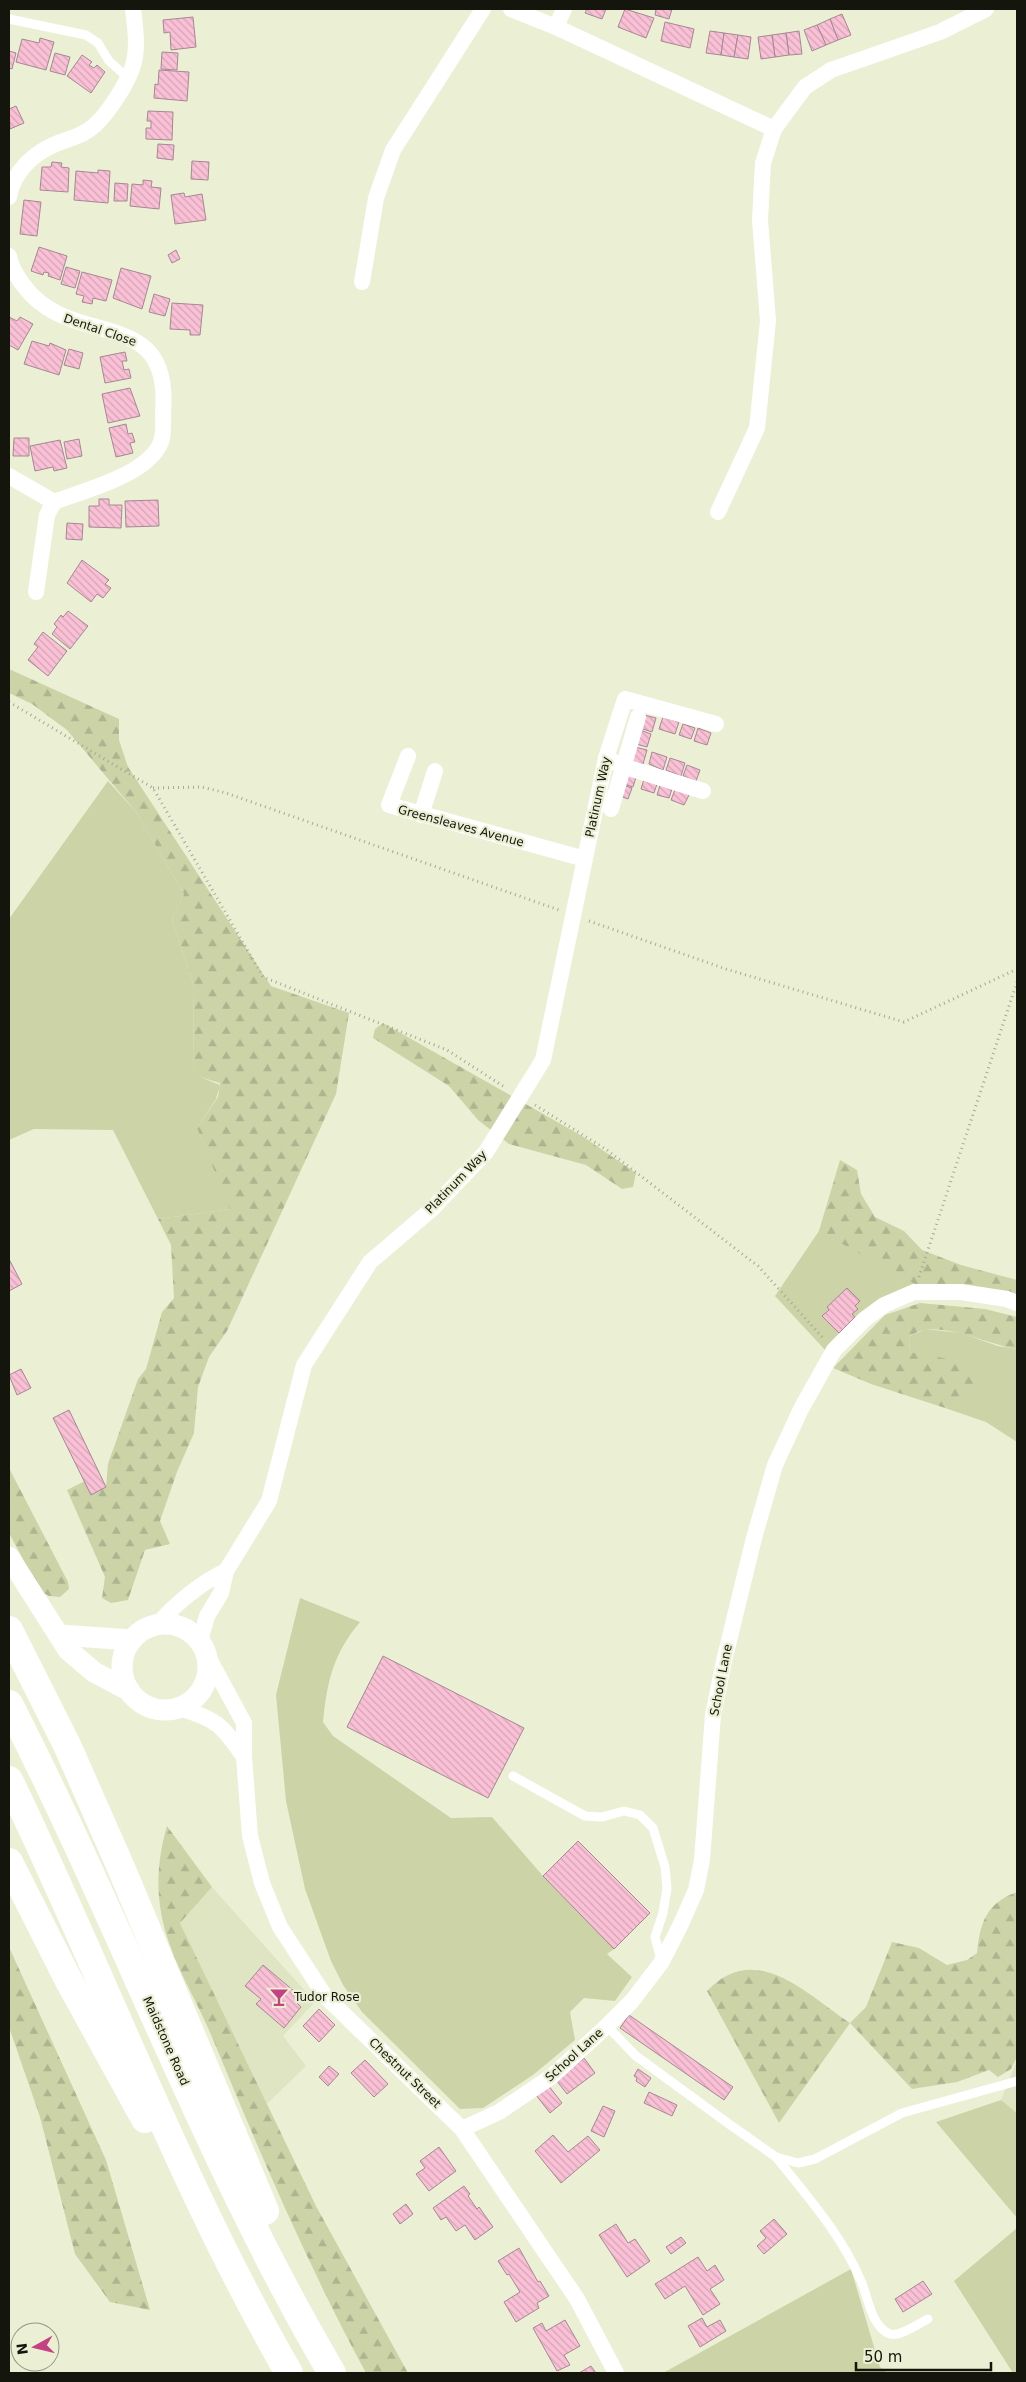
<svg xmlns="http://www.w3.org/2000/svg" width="1026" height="2382" font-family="'DejaVu Sans',sans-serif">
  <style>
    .built { fill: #dfe5c2 }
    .green { fill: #ccd3a7; fill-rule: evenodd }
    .forest { fill: url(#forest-firs) }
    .building { fill: url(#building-back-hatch); stroke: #a48892 }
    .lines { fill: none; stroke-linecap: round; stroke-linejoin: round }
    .path { stroke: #a5a994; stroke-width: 3; stroke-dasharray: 1 4; stroke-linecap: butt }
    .service { stroke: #fff; stroke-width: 9 }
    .minor { stroke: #fff; stroke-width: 16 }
    .tertiary { stroke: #fff; stroke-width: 21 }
    .trunk { stroke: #fff; stroke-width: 28 }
    .labels { text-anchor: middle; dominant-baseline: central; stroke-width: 4.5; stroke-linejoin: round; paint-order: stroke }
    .street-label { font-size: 12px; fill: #14150c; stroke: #ebf0d5 }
    .poi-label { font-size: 12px; fill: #14150c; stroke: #ebf0d5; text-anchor: start }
  </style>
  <defs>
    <pattern id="forest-firs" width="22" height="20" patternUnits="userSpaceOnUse" patternTransform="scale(1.25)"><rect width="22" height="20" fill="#ccd3a7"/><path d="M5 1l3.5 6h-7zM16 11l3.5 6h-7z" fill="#aeb48f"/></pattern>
    <pattern id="building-back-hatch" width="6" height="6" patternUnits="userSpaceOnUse" patternTransform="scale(1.25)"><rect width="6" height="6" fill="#fac0d6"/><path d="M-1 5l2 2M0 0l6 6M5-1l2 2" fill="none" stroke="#d5a4b6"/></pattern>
  </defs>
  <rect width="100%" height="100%" fill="#ebf0d5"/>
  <g class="built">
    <polygon points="212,1887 315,2002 283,2036 306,2066 267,2104 180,1923"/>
    <polygon points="1017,2060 1017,2113 1001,2100"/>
  </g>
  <g class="green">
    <polygon points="108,781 136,812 184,894 172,919 194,987 193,1074 220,1085 216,1099 197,1128 231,1209 158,1219 113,1130 34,1129 9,1140 9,919"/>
    <path d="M831 1193 915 1284 826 1351 775 1296 819 1231ZM847 1288 860 1301 855 1306 858 1309 852 1314 855 1318 839 1333 823 1316 828 1310 827 1307Z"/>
    <polygon points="925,1329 961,1333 998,1346 1017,1349 1017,1442 986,1422 945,1408 967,1394 925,1356 909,1352 910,1336"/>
    <path d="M300 1598 360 1622C333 1654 327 1682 323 1722L333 1736 451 1818 492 1817 543 1876 614 1949 607 1954 632 1977 615 2001 584 1998 570 2012 575 2040 533 2075 483 2108 460 2109 362 2012 343 1985 331 1961 305 1889 286 1801 276 1695Z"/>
    <polygon points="1001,2100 1017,2113 1017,2218 936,2122"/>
    <polygon points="1017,2228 1017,2373 1013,2373 954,2281"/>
    <polygon points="851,2269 880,2367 887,2373 663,2373"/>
  </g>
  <g class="forest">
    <polygon points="9,669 119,719 119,740 128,767 271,986 349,1013 336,1094 227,1331 209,1357 198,1387 194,1433 177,1472 160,1521 170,1544 145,1550 128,1600 111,1603 102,1598 105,1577 67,1490 85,1481 91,1495 106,1487 108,1464 138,1379 146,1369 162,1312 174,1298 171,1245 158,1219 230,1209 197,1128 218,1097 220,1083 193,1075 194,987 172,919 184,894 136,812 67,730 32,704 9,693"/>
    <polygon points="383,1023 582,1136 636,1173 633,1187 622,1189 586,1165 509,1144 478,1120 449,1086 373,1038 375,1029"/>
    <polygon points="840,1160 857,1170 861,1194 875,1217 904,1231 922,1250 961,1265 1017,1280 1017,1297 915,1284 819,1231"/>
    <path d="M920 1303 985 1309 1017 1317V1349C992 1345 948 1325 924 1330 920 1330 914 1334 910 1336L909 1352 949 1359 970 1368 976 1381 967 1395 945 1408 871 1384 833 1368 885 1315Z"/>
    <polygon points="9,1468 68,1582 69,1589 60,1597 49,1596 40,1591 9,1533"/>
    <path d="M167 1826 212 1887 180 1923 316 2206 408 2373H366C307 2264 259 2151 212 2037 197 2001 175 1967 165 1930 155 1895 157 1860 167 1826Z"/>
    <path d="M1017 1892V2057L1011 2069 998 2077 989 2070 957 2082 912 2089 850 2023 779 2123 707 1991C756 1939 807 1995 850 2023L866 2007 892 1942 919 1948 947 1965 967 1960 977 1953C980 1923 986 1903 1017 1892Z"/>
    <polygon points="9,1947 106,2160 150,2310 110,2302 75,2254 40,2117 9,2027"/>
  </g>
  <g class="building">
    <polygon points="587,9 606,9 602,19 585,13"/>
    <polygon points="625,9 654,18 646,38 618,27"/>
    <polygon points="656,9 672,9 669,19 655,15"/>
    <polygon points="842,14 851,35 838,40 830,19"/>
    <polygon points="193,17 196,47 171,50 170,32 164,33 163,20"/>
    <polygon points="830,19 838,40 826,45 817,25"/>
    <polygon points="665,22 694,29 690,48 661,41"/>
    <polygon points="817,25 826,45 812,51 804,30"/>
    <polygon points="710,31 724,33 721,55 706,53"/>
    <polygon points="799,31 802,54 789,55 786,33"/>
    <polygon points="724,33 738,35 734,57 721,55"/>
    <polygon points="786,33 789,55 775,57 772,35"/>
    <polygon points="738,35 751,37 748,59 734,57"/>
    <polygon points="772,35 775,57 761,59 758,37"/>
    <polygon points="40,38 54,42 46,70 16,62 22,39 39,43"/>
    <polygon points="9,51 16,53 12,69 9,68"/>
    <polygon points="162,52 178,53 177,70 161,69"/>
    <polygon points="55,53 70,57 65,75 50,71"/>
    <polygon points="82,55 92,62 89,65 94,68 97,65 105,72 91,93 67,76"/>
    <polygon points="159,70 189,72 187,101 154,98 155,84 158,85"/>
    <polygon points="16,106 24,123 10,129 9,109"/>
    <polygon points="148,111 173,112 172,140 146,139 146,128 151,128 151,121 147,121"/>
    <polygon points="158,144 174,145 173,160 157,158"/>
    <polygon points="192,161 209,162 208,180 191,179"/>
    <polygon points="52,162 62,163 61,167 69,168 68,192 40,190 42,167 51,167"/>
    <polygon points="98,170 110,171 108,203 74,200 76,171 98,173"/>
    <polygon points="143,180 152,181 151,187 161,188 159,209 130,206 132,184 143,185"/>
    <polygon points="115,183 128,184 127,201 114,201"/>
    <polygon points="184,193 185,197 202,194 206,220 175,224 171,195"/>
    <polygon points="24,200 41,202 37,236 20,234"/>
    <polygon points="39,247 67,256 60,280 48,276 49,273 44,272 43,275 31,271"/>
    <polygon points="176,250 180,259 172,263 168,255"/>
    <polygon points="66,267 80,271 75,288 61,284"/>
    <polygon points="121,268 151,276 142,309 113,298"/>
    <polygon points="82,272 112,280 106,301 93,298 92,304 82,302 84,296 76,294"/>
    <polygon points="154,294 170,299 165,316 149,312"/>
    <polygon points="172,303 203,305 200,335 190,335 190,330 170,329"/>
    <polygon points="9,317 17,321 20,317 33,324 18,350 9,345"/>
    <polygon points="32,341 49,346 50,343 66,350 59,375 24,364"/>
    <polygon points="69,349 83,353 79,369 64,365"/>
    <polygon points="125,352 127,361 122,361 124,370 129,369 131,378 105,383 100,357"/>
    <polygon points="130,388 140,416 108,423 102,394"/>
    <polygon points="126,424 128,434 132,433 135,442 130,443 133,453 116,457 109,428"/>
    <polygon points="14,438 29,438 29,456 13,456"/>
    <polygon points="79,439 82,456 67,459 64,442"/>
    <polygon points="60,440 67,468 54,471 53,467 35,471 30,446"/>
    <polygon points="99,499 109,499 109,505 122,505 121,528 89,527 89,506 99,506"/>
    <polygon points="158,500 159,526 126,527 125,501"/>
    <polygon points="67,523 83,524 82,540 66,539"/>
    <polygon points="82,560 109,580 105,584 111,588 103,598 97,594 91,602 67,583"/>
    <polygon points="68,611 88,626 70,649 52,634 57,627 54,624 61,615 63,617"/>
    <polygon points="43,632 67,651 48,676 28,660 38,647 34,644"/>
    <polygon points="644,715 656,718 652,732 640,728"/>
    <polygon points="663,717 679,722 675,734 659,729"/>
    <polygon points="683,724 695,728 691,739 679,735"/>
    <polygon points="698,728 711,733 707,745 694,741"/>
    <polygon points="640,730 651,734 647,747 636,744"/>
    <polygon points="635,747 647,750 643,764 631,761"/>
    <polygon points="652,752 667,757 663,770 649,764"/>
    <polygon points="670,758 685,763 681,776 666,770"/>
    <polygon points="687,765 700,770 696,781 683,776"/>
    <polygon points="625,770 637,774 633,787 621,783"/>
    <polygon points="645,776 658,781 654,793 641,789"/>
    <polygon points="661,782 673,786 669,798 657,795"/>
    <polygon points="621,784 632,788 628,799 617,795"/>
    <polygon points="676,787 690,793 684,805 671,800"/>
    <polygon points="9,1259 22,1284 9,1291"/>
    <polygon points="847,1288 860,1301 855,1306 858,1309 852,1314 855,1317 839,1333 822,1316 829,1310 827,1307"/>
    <polygon points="21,1369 31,1388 17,1395 9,1375"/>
    <polygon points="69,1410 106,1487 91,1495 53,1418"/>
    <polygon points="383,1656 524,1728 488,1798 347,1727"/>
    <polygon points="578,1841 650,1913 614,1949 543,1876"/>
    <polygon points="263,1965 300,1996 296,2002 301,2007 284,2028 256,2004 261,1999 245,1986"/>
    <polygon points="319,2009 335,2025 319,2042 303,2026"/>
    <polygon points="629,2015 733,2087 724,2100 620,2028"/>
    <polygon points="584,2058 595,2073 567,2094 556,2080"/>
    <polygon points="365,2060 388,2084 374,2097 351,2073"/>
    <polygon points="329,2066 339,2074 328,2086 319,2077"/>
    <polygon points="638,2069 651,2078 645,2087 636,2081 637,2078 634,2076"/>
    <polygon points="548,2085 562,2103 550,2113 536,2095"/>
    <polygon points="649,2092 677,2105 672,2116 644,2103"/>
    <polygon points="603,2106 615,2111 604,2137 591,2131"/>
    <polygon points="553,2135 568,2152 588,2136 600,2150 561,2183 535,2151"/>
    <polygon points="439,2147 456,2171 429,2191 416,2174 425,2168 420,2161"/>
    <polygon points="464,2186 470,2194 468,2196 477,2209 479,2207 493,2227 475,2240 465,2225 456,2231 446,2217 441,2220 433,2208"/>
    <polygon points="406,2204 413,2214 400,2224 393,2214"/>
    <polygon points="774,2219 787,2234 764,2254 757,2246 766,2238 760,2231"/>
    <polygon points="616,2224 628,2243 635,2239 650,2261 627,2277 599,2235"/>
    <polygon points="681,2237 686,2243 671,2254 666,2247"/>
    <polygon points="519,2248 538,2282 540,2281 549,2296 537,2303 539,2308 516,2322 504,2302 520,2292 509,2274 507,2275 498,2261"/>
    <polygon points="698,2257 707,2271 715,2265 724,2280 710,2289 720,2304 703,2315 685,2286 665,2299 655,2284"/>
    <polygon points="923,2281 932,2294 903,2312 895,2299"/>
    <polygon points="702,2318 707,2327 720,2320 726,2331 700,2347 688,2326"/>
    <polygon points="565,2320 580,2346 564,2355 570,2365 557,2371 533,2328 542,2323 546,2331"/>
    <polygon points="591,2366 596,2373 579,2373"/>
  </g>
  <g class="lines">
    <g class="path">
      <polyline points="9,702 153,788 263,977 447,1050 506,1088"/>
      <polyline points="153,788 202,787 226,793 559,910"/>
      <polyline points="589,921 726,969 904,1022 1017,969"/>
      <polyline points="535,1105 607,1150 758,1266 824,1339"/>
      <polyline points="919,1277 1017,982"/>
    </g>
    <g class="service">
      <polyline points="9,19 86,35 98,43 109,61 127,77"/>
      <polyline points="513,1776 585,1816 602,1817 624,1811 640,1815 653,1828 665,1867 667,1888 663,1913 655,1937 661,1960"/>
      <polyline points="607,2026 636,2056 729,2124 776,2157 798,2163 815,2159 902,2113 1017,2081"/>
      <path d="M776 2157C806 2195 842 2235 861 2281 868 2296 871 2327 890 2334 900 2337 919 2323 928 2319"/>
    </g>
    <g class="minor">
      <polyline points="511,9 556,27 774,129"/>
      <polyline points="556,27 564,9"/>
      <path d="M9 197C13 171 35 152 58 143 68 139 78 137 87 131 105 120 129 82 134 62 138 44 135 27 133 9"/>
      <path d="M9 256C11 267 17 277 24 286 72 351 172 303 163 412 163 421 164 434 161 442 148 475 85 490 54 502L47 515 36 592"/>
      <polyline points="362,282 376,198 393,150 483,9"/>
      <polyline points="9,476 54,502"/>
      <polyline points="718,512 757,428 768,321 760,220 763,163 774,129 805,87 831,70 940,32 986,9"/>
      <polyline points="408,756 389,805 585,859"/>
      <polyline points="606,758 623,766 703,791"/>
      <polyline points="611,809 638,717"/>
      <polyline points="421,815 435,771"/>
      <path d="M158 1624C176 1603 202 1582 226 1571"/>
      <polyline points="200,1641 207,1616 221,1593 226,1571 269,1501 304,1365 370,1262 432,1209 486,1152 543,1060 606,758 625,699 716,724"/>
      <polyline points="206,1653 244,1723 244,1757 250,1836 262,1883 280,1927 325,1996 462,2129 577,2299 616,2373"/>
      <path d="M178 1708C216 1718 223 1726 244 1757"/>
      <polyline points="462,2129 499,2112 551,2077 607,2026 632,2001 661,1963 680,1926 696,1890 702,1860 713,1715 724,1661 754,1538 775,1465 801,1409 834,1350 865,1319 884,1305 914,1292 961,1292 1007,1299 1017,1303"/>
    </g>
    <g class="tertiary">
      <polyline points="9,1557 68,1650 94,1672 130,1691"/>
      <circle cx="165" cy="1667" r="43"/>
      <polyline points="59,1635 132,1640"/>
    </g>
    <g class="trunk">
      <polyline points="9,1630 67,1745 122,1870 265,2211"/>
      <path d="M9 1704C122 1924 206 2159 332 2373"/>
      <path d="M9 1780C104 1976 180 2184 289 2373"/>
      <polyline points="9,1862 68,1979 145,2119"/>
    </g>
  </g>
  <defs>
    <g id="bar-bare" transform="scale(1.5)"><path d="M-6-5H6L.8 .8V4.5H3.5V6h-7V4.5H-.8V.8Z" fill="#c64182" stroke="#ebf0d5" stroke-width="2.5" paint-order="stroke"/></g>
  </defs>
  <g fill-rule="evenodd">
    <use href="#bar-bare" x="279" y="1997"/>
  </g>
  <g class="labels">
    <g class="street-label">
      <text transform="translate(100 330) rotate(19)">Dental Close</text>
      <text transform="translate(598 797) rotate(-78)">Platinum Way</text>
      <text transform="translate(461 826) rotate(15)">Greensleaves Avenue</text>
      <text transform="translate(456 1182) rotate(-46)">Platinum Way</text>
      <text transform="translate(721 1680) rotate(-79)">School Lane</text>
      <text transform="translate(166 2041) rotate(66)">Maidstone Road</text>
      <text transform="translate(574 2055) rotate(-42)">School Lane</text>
      <text transform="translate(405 2073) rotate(44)">Chestnut Street</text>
    </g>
    <g class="poi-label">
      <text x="294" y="1997">Tudor Rose</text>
    </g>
  </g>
  <rect width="1026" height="2382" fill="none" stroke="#14150c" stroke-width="20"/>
  <g transform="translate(35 2347) rotate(262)"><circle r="24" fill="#ebf0d5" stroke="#959885"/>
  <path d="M0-4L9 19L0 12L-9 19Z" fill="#c64182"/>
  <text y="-8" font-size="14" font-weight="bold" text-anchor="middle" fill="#14150c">N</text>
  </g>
  <path d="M856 2362v8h135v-8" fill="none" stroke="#14150c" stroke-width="2.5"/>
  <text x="864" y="2362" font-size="15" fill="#14150c" stroke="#ebf0d5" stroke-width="4" paint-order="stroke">50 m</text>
</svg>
